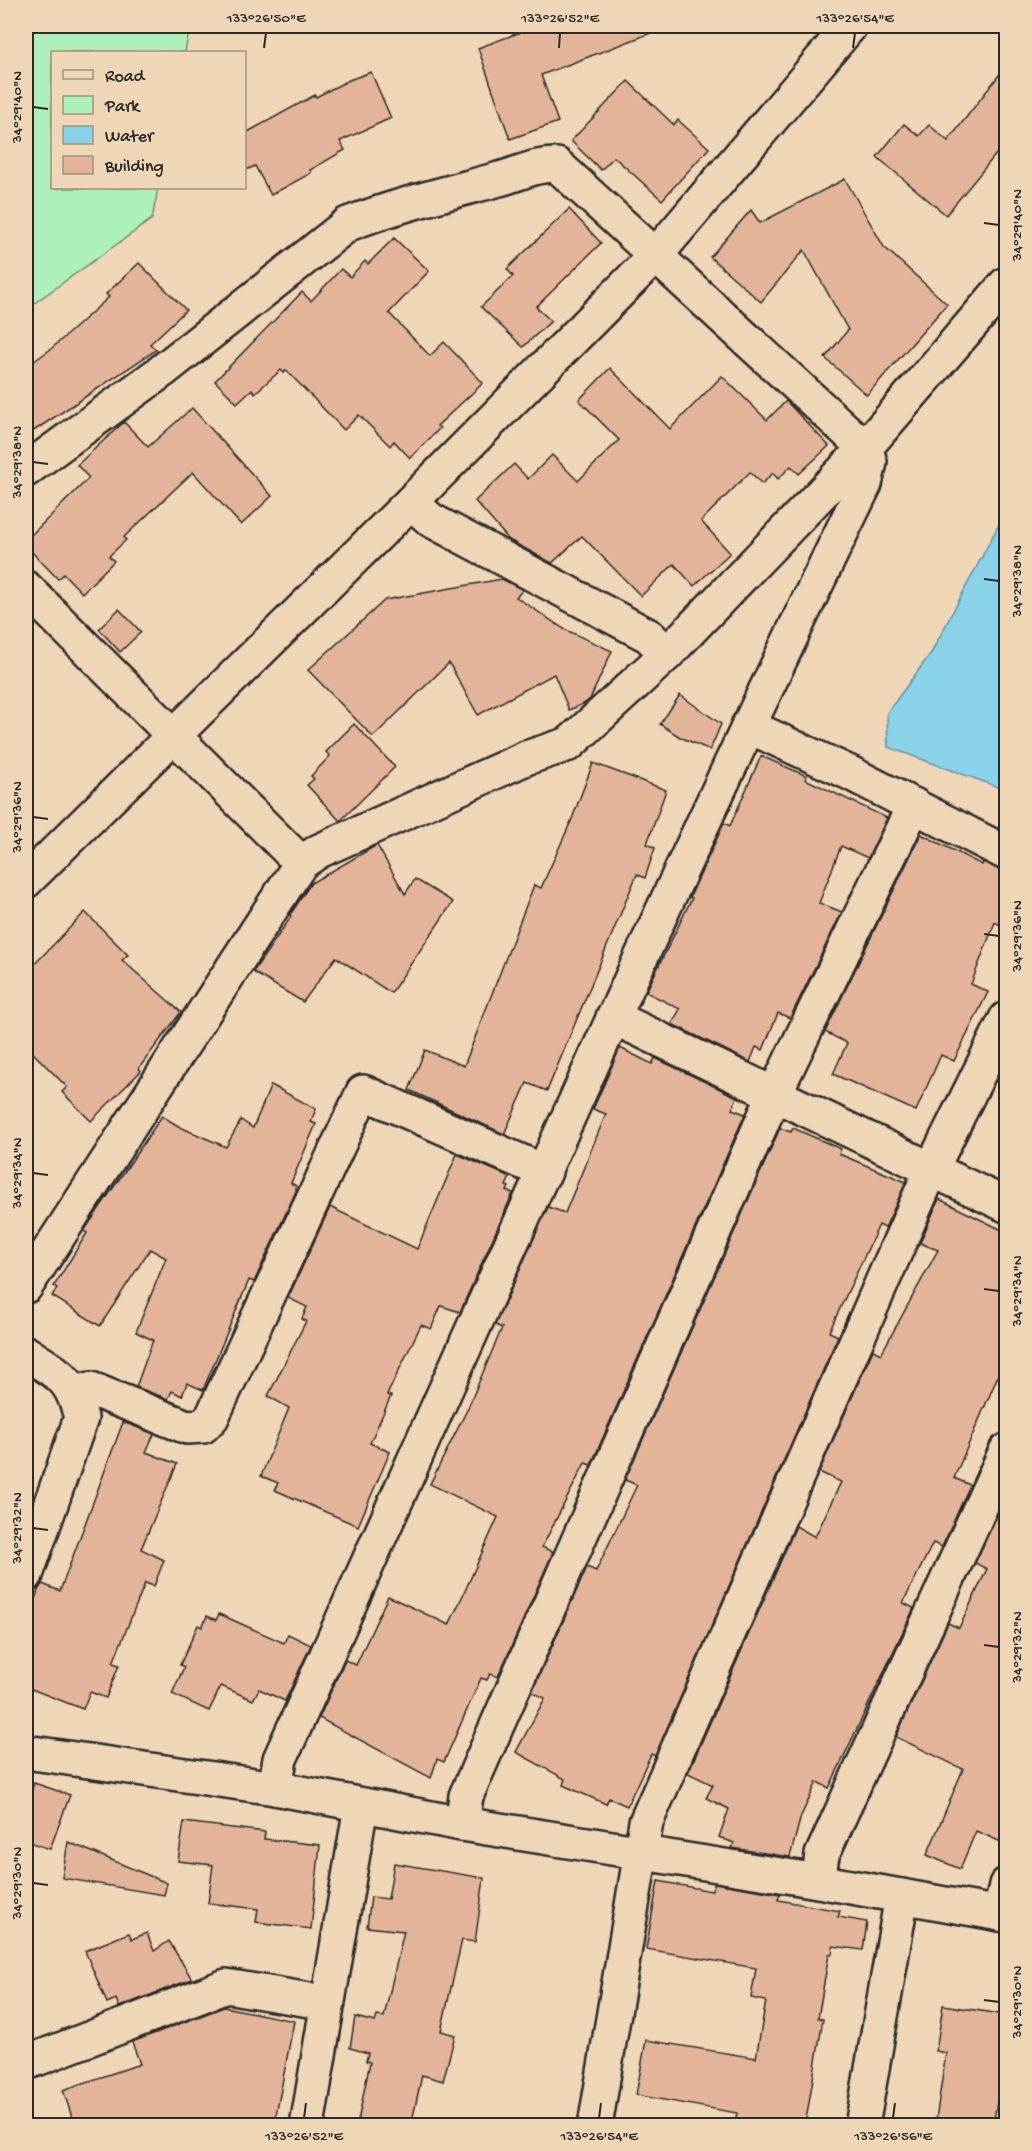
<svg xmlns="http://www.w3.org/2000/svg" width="1032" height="2151" font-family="'Gochi Hand',sans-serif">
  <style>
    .green { fill: #aef0b9; stroke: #6c8e72; stroke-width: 1.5 }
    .water { fill: #89d2ea; stroke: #638f9e; stroke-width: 1.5 }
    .building { fill: #e4b49a; stroke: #2b2b2b; stroke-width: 1.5 }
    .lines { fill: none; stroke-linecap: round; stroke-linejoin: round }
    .minor-casing { stroke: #2b2b2b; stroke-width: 38 }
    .minor { stroke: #efd6b7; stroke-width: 33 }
    .ticks { fill: none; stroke: #2b2b2b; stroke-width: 2 }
    .neatline { fill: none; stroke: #2b2b2b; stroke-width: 2 }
    .ticks-label { font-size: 15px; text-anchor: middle; fill: #2b2b2b }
  </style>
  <rect width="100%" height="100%" fill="#efd6b7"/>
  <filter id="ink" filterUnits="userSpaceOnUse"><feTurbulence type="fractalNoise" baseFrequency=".0167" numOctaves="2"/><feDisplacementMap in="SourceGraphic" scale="12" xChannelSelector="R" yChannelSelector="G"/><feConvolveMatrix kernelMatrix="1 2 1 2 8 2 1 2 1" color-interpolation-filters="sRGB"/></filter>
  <g filter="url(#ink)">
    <polygon class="green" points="26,26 190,26 185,52 52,52 52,188 158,188 152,219 26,309"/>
    <polygon class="water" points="1006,511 1006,790 888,747 887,713 931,653"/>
    <g class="building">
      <polygon points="537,26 664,26 664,28 541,75 558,122 510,139 478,48"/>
      <polygon points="1006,66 1006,142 946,215 877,157 904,124 919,136 929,125 948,141"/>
      <polygon points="371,72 391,118 340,141 345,150 310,170 311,173 271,195 255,166 244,171 244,134 315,95 316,97 349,80"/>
      <polygon points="628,81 674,125 678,120 709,148 662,200 614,157 601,170 571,141"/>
      <polygon points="845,179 884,247 947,304 867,395 825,358 848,330 804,250 761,302 710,257 751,210 760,223"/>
      <polygon points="569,209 601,243 536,307 551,321 523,347 481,307 513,276 507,269"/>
      <polygon points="394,238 429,271 389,313 430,356 444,342 483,383 437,426 440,428 410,458 394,441 390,446 359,415 344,430 286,370 284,373 281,370 255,393 252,389 237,403 215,381 302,292 311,301 341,269 350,277 365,261 368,264"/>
      <polygon points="139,263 186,310 150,344 156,350 26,436 26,367 51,349 109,297 106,294"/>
      <polygon points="610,368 670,429 722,376 767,420 786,401 829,446 799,474 791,466 778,479 773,473 762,484 750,472 701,521 730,553 694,586 674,564 641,596 582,536 552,563 509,540 475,501 514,464 528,479 552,455 578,481 619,440 579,400"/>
      <polygon points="192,408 272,496 241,525 193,472 124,537 126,540 109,556 114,561 82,593 64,574 58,579 26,546 26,540 89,478 77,465 124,422 148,447"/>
      <polygon points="502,579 523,590 516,597 564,629 612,651 590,699 585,703 569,710 554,674 478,715 449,663 373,737 308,670 385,600"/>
      <polygon points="119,609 141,632 120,652 99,629"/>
      <polygon points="680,695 721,724 710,750 680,737 660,724"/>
      <polygon points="354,724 395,767 340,821 307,785 314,779 311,776 330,756 326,752"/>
      <polygon points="761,756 807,776 805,779 887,818 868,858 841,846 819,903 842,912 790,1018 778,1013 763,1050 756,1047 750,1062 672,1024 680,1009 646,992 692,898 690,897 724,823 730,826"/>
      <polygon points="593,763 666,790 647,844 655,848 645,878 637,874 547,1091 527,1083 504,1134 409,1090 425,1050 464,1066 534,885 541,888 572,819"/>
      <polygon points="921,834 982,865 983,862 1006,872 1006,928 995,922 971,984 988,992 954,1061 941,1055 916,1111 833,1074 847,1043 825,1032"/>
      <polygon points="377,845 405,894 415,879 453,902 391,993 336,957 303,1002 253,972 291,917 290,915 311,883"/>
      <polygon points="85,912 128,955 122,960 181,1012 139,1068 141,1071 91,1121 62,1092 67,1087 26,1046 26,973"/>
      <polygon points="620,1048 652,1064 655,1058 737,1097 732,1109 745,1114 591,1465 585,1463 542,1547 553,1552 498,1677 490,1674 487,1680 481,1678 444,1762 437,1759 431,1778 319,1718 345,1660 356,1665 388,1596 449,1625 464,1593 498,1517 430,1484 467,1410 502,1328 495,1325 548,1207 565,1213 606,1114 593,1109"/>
      <polygon points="271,1085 316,1109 311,1122 316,1124 291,1183 296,1186 296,1191 254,1282 249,1280 203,1390 187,1383 182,1396 172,1391 168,1399 136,1387 153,1340 136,1332 166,1258 150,1249 100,1326 52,1296 57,1288 54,1286 87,1233 84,1231 162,1116 180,1127 226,1147 241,1120 253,1128"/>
      <polygon points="780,1128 791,1132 793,1128 841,1149 839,1154 906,1182 885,1228 879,1225 829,1332 838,1336 655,1756 651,1754 627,1806 609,1798 606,1804 563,1785 565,1779 516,1752 545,1698 532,1692 587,1567 596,1571 637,1485 625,1480"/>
      <polygon points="457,1154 510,1177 506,1186 509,1187 507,1191 513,1193 460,1312 441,1306 431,1329 421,1325 387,1395 391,1396 370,1443 390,1452 358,1526 275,1490 278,1483 261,1476 289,1408 268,1396 306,1321 302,1319 307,1307 288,1298 330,1207 417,1249"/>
      <polygon points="939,1199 1006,1232 1006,1357 954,1478 970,1485 942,1547 933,1543 903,1603 914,1608 829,1788 817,1782 801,1816 790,1857 732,1848 734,1843 719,1837 729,1809 706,1798 713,1785 688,1773 796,1526 815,1537 841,1482 819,1472 873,1350 881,1354 938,1250 920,1243"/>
      <polygon points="123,1422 154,1434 146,1452 177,1464 141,1549 164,1560 154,1586 145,1583 113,1663 119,1665 106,1698 90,1692 83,1709 26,1687 26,1631 38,1590 42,1584 60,1591"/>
      <polygon points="1004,1501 1006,1502 1006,1844 976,1831 960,1869 927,1855 963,1769 896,1737 948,1623 959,1628 987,1569 975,1563"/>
      <polygon points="219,1614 284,1643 288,1634 311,1645 285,1701 259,1689 253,1700 221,1686 209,1711 172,1694 184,1667 180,1665 198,1625 202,1627 207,1616 216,1620"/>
      <polygon points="34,1783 70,1795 50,1849 26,1841 26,1787 32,1789"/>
      <polygon points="184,1822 265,1832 264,1839 320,1845 311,1929 256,1922 258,1909 208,1903 213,1865 178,1861"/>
      <polygon points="68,1842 167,1883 164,1895 62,1878"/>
      <polygon points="394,1863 484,1878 475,1942 462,1940 441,2031 455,2035 443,2081 422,2075 411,2126 357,2126 370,2062 366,2061 368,2053 350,2048 355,2017 375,2022 377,2016 384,2017 404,1931 367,1927 371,1897 388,1899"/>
      <polygon points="658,1881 711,1891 715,1883 780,1894 778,1900 840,1911 838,1917 867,1922 863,1950 833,1946 832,1954 829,1954 818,2018 823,2019 805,2126 734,2126 737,2113 636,2095 646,2040 756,2058 766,2001 751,1998 756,1968 646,1949"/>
      <polygon points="129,1933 132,1939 147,1933 154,1951 169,1941 192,1979 119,2007 116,1999 107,2003 85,1951"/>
      <polygon points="943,2005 1006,2015 1006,2048 993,2126 935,2126 946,2053 936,2051"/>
      <polygon points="224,2007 294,2021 274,2126 75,2126 63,2090 140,2064 132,2042"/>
    </g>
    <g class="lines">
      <g class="minor-casing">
        <g id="minor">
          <path d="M26 470 162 371 348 224C397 205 448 193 499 179 519 174 536 164 557 165L865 448 667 654 569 744 526 758 319 851 301 863 26 1286"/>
          <polyline points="411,502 431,520 649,636 667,654"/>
          <polyline points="26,588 301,863"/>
          <polyline points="748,726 850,773 1006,853"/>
          <polyline points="26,881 411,502 656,255 850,26"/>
          <polyline points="613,1017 1006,1205"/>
          <path d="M26 1353C59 1375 71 1376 81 1418L26 1575"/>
          <polyline points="75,1393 91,1389 187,1427 203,1426 212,1417 363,1092 545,1172"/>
          <polyline points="26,1752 275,1788 462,1824 818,1881 1006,1915"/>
          <path d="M275 1788 280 1759C472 1333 659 904 865 484L870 462 865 448 1006 284"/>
          <polyline points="462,1824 466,1796 774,1095 914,805"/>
          <polyline points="818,1881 822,1855 1006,1451"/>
          <polyline points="1000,1914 1006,1885"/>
          <polyline points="26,2063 226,1986 327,2003"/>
          <polyline points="307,2126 361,1806"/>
          <polyline points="595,2126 646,1822 932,1168 1006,1019"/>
          <polyline points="862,2126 902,1896"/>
        </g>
      </g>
      <use href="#minor" class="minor"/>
    </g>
  </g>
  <path class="ticks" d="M264 48 266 33M559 48 560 33M853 48 855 33M33 107 48 109M984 223 999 225M33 462 48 464M984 579 999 581M33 817 48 819M984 934 999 936M33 1173 48 1175M984 1289 999 1291M33 1528 48 1530M984 1645 999 1647M33 1883 48 1885M984 2000 999 2002M304 2118 306 2103M599 2118 601 2103M893 2118 895 2103"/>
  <rect width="1032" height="2151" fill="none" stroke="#efd6b7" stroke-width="66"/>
  <rect x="51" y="51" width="195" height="138" fill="#efd6b7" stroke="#a1927f" stroke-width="1.5"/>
  <rect x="63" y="70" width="30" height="9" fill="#efd6b7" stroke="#a1927f" stroke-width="1.5"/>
  <text x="105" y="81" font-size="18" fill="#2b2b2b">Road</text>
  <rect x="63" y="96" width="30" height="18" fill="#aef0b9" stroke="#a1927f" stroke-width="1.5"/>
  <text x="105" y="111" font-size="18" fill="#2b2b2b">Park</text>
  <rect x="63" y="126" width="30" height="18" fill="#89d2ea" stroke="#a1927f" stroke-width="1.5"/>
  <text x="105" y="141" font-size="18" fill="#2b2b2b">Water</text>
  <rect x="63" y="156" width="30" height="18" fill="#e4b49a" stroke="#a1927f" stroke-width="1.5"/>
  <text x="105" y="171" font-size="18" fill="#2b2b2b">Building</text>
  <rect x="33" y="33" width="966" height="2085" class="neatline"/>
  <g class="ticks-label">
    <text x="266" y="22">133°26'50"E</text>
    <text x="560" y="22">133°26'52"E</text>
    <text x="855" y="22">133°26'54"E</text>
    <text transform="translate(16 107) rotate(-90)" y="5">34°29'40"N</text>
    <text transform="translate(1016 225) rotate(-90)" y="5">34°29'40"N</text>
    <text transform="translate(16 462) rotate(-90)" y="5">34°29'38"N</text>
    <text transform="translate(1016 581) rotate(-90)" y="5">34°29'38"N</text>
    <text transform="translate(16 817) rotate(-90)" y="5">34°29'36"N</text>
    <text transform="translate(1016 936) rotate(-90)" y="5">34°29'36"N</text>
    <text transform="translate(16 1173) rotate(-90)" y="5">34°29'34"N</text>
    <text transform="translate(1016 1291) rotate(-90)" y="5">34°29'34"N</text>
    <text transform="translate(16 1528) rotate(-90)" y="5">34°29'32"N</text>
    <text transform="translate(1016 1647) rotate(-90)" y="5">34°29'32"N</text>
    <text transform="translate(16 1883) rotate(-90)" y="5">34°29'30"N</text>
    <text transform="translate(1016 2002) rotate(-90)" y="5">34°29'30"N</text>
    <text x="304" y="2140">133°26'52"E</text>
    <text x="599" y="2140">133°26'54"E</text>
    <text x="893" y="2140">133°26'56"E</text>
  </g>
</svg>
